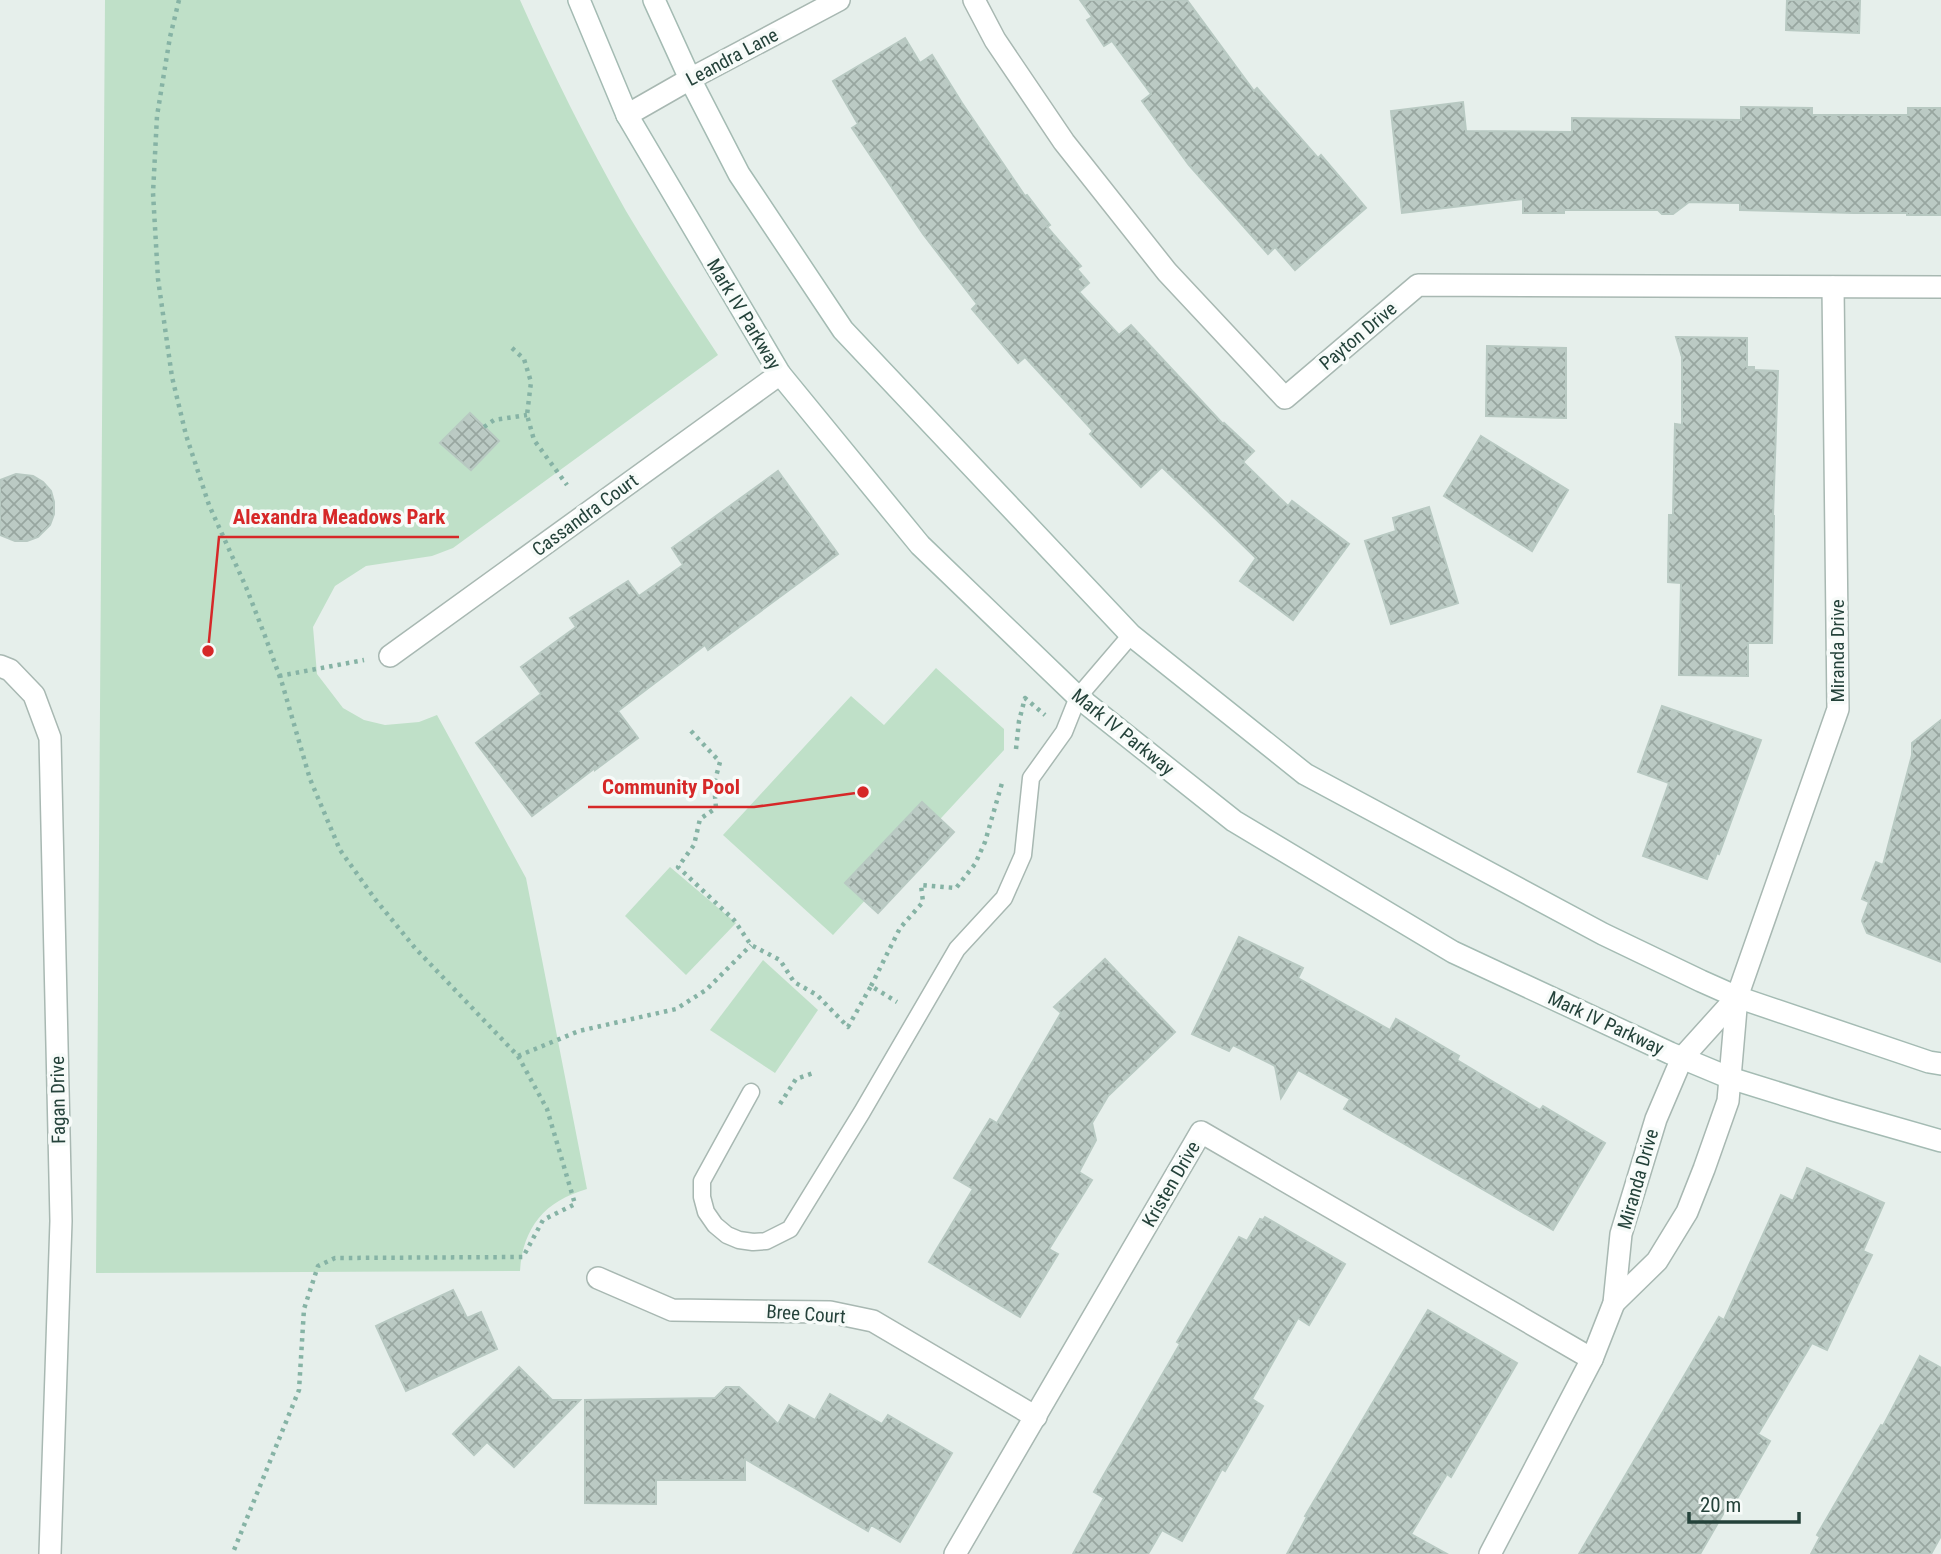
<svg xmlns="http://www.w3.org/2000/svg" width="1941" height="1554" font-family="'Roboto Condensed',sans-serif">
  <style>
    .green { fill: #bfe0c8 }
    .building { fill: url(#building-cross-hatch); stroke: #b8c9c2; stroke-width: 2 }
    .lines { fill: none; stroke-linecap: round; stroke-linejoin: round }
    .lane-casing { stroke: #a8b8b2; stroke-width: 19 }
    .street-casing { stroke: #a8b8b2; stroke-width: 24 }
    .secondary-casing { stroke: #a4bbb3; stroke-width: 24 }
    .path { stroke: #86b3a5; stroke-width: 4.5; stroke-dasharray: 3.5 5; stroke-linecap: butt }
    .lane { stroke: #fff; stroke-width: 16 }
    .street { stroke: #fff; stroke-width: 21 }
    .secondary { stroke: #fff; stroke-width: 21 }
    .labels { text-anchor: middle; dominant-baseline: central; stroke-width: 7; stroke-linejoin: round; paint-order: stroke }
    .street-label { font-size: 19px; fill: #24423a; stroke: #f7fbf9 }
    .leader { fill: none; stroke: #d62828; stroke-width: 2.5 }
    .callout-dot { fill: #d62828; stroke: #f7fbf9; stroke-width: 2.5 }
    .callout-label { font-size: 21px; text-anchor: middle; font-weight: bold; fill: #d62828; stroke: #f7fbf9; stroke-width: 7; stroke-linejoin: round; paint-order: stroke }
  </style>
  <defs>
    <pattern id="building-cross-hatch" width="8" height="8" patternUnits="userSpaceOnUse" patternTransform="scale(1.75)"><rect width="8" height="8" fill="#bbcac4"/><path d="M0 0l8 8M0 8l8-8" fill="none" stroke="#98a6a0"/></pattern>
  </defs>
  <rect width="100%" height="100%" fill="#e6efeb"/>
  <g class="green">
    <path d="M105 0H520C552 72 587 142 626 211 655 260 687 308 718 355L453 548 432 556 366 566 335 586 313 627 317 674 343 708 364 720 385 725 419 722 437 715 526 878 587 1189C545 1201 523 1227 520 1271L96 1273Z"/>
    <polygon points="936,668 1004,729 1004,750 833,935 723,835 851,696 884,725"/>
    <polygon points="670,867 736,923 686,975 625,916"/>
    <polygon points="763,960 818,1010 775,1073 710,1030"/>
  </g>
  <g class="building">
    <polygon points="1080,0 1187,0 1254,91 1257,88 1318,158 1321,155 1366,208 1295,270 1275,247 1268,254 1189,165 1142,101 1151,94 1112,41 1104,46 1087,20 1092,17"/>
    <polygon points="1787,0 1860,0 1859,33 1786,30"/>
    <polygon points="905,38 920,63 932,55 962,103 1025,196 1027,195 1050,225 1047,227 1081,266 1077,269 1089,283 1079,292 1119,335 1131,325 1223,424 1224,423 1254,451 1243,462 1288,506 1292,501 1349,544 1293,620 1240,581 1256,558 1162,467 1141,487 1090,434 1093,431 1025,357 1018,363 972,309 977,304 923,234 852,128 858,124 833,81"/>
    <polygon points="1463,102 1466,131 1572,132 1572,118 1741,120 1741,107 1812,108 1812,115 1908,115 1908,108 1941,108 1941,215 1907,215 1907,213 1854,213 1740,210 1740,203 1689,202 1673,214 1662,214 1658,210 1564,210 1564,213 1523,213 1523,199 1402,213 1391,111"/>
    <polygon points="1676,337 1747,338 1747,367 1754,367 1754,370 1778,371 1773,516 1774,516 1772,643 1748,643 1748,676 1679,675 1681,583 1668,582 1669,515 1673,515 1675,424 1682,425 1682,357"/>
    <polygon points="1487,346 1566,348 1566,418 1486,416"/>
    <polygon points="470,413 499,441 471,470 440,443"/>
    <polygon points="1481,436 1568,490 1532,551 1444,496"/>
    <polygon points="778,471 838,554 708,650 705,645 618,711 638,738 595,770 595,768 532,816 476,743 541,694 521,667 576,627 570,618 628,581 639,596 683,565 672,548"/>
    <polygon points="16,474 33,476 43,482 51,491 54,502 54,514 50,525 38,537 27,541 15,541 0,535 0,480"/>
    <polygon points="1429,507 1458,603 1391,624 1365,541 1396,531 1393,518"/>
    <polygon points="1662,706 1761,740 1719,854 1717,853 1707,879 1643,856 1669,783 1638,772"/>
    <polygon points="1941,720 1941,962 1867,933 1862,921 1869,902 1862,899 1876,862 1883,865 1912,755 1912,743"/>
    <polygon points="922,802 954,832 878,913 845,883"/>
    <polygon points="1239,937 1303,968 1298,978 1390,1030 1396,1019 1459,1056 1457,1060 1540,1110 1543,1106 1605,1143 1553,1230 1344,1109 1350,1099 1298,1070 1281,1098 1275,1066 1233,1045 1229,1051 1192,1034"/>
    <polygon points="1105,959 1175,1032 1108,1096 1092,1123 1096,1140 1079,1172 1092,1180 1049,1249 1058,1254 1020,1317 929,1262 973,1189 954,1178 990,1119 997,1123 1061,1013 1054,1007"/>
    <polygon points="1807,1168 1884,1203 1863,1251 1872,1255 1827,1350 1812,1343 1758,1434 1770,1441 1734,1504 1730,1502 1700,1554 1579,1554 1719,1317 1724,1320 1781,1195 1793,1201"/>
    <polygon points="1265,1217 1345,1264 1309,1325 1298,1318 1252,1399 1263,1406 1225,1471 1222,1469 1182,1541 1162,1530 1148,1554 1073,1554 1104,1498 1094,1492 1180,1344 1177,1342 1239,1237 1247,1241 1260,1219 1263,1220"/>
    <polygon points="453,1290 467,1318 481,1312 497,1349 406,1391 376,1326"/>
    <polygon points="1428,1310 1517,1363 1451,1477 1447,1474 1411,1534 1447,1554 1287,1554 1307,1517 1305,1516"/>
    <polygon points="1920,1356 1941,1368 1941,1536 1931,1554 1811,1554 1820,1537 1817,1535 1881,1425 1883,1426"/>
    <polygon points="519,1367 552,1400 580,1400 514,1467 487,1442 474,1455 453,1434"/>
    <polygon points="726,1387 739,1387 778,1424 789,1405 815,1420 830,1394 882,1424 888,1415 952,1453 900,1542 871,1525 868,1531 745,1459 745,1480 656,1480 656,1504 585,1503 585,1400 715,1398"/>
  </g>
  <g class="lines">
    <g class="lane-casing">
      <polyline id="lane" points="751,1092 702,1181 702,1197 706,1212 715,1225 727,1235 739,1240 753,1242 766,1241 790,1229 862,1112 957,949 1004,898 1023,855 1031,778 1064,732 1078,697 1131,635"/>
    </g>
    <g class="street-casing">
      <g id="street">
        <polyline points="974,0 995,40 1064,142 1167,272 1285,398 1418,285 1941,287"/>
        <polyline points="627,115 690,79 839,0"/>
        <polyline points="390,656 780,374"/>
        <polyline points="0,666 10,670 34,695 50,738 61,1221 50,1554"/>
        <polyline points="598,1278 672,1310 830,1312 873,1321 1036,1417"/>
        <polyline points="1614,1303 1657,1261 1687,1212 1704,1169 1728,1101 1737,997 1838,709 1833,287"/>
        <polyline points="955,1554 1201,1132 1592,1359"/>
        <polyline points="1490,1554 1592,1359 1614,1303 1621,1234 1656,1119 1682,1058 1737,997"/>
      </g>
    </g>
    <g class="secondary-casing">
      <g id="secondary">
        <polyline points="579,0 627,115 780,374 920,545 1078,697 1234,821 1453,952 1670,1053 1730,1078 1833,1110 1941,1141"/>
        <polyline points="654,0 690,79 739,174 843,330 1131,635 1305,774 1603,934 1701,981 1737,997 1929,1062 1941,1064"/>
      </g>
    </g>
    <g class="path">
      <polyline points="179,0 170,37 157,116 153,193 158,279 172,377 186,435 209,505 246,587 265,636 282,683 310,779 340,850 375,899 415,948 518,1056 547,1109 575,1204 543,1220 523,1257 335,1258 318,1266 304,1309 299,1390 234,1550 234,1554"/>
      <polyline points="512,348 524,359 531,382 527,415 534,440 567,485"/>
      <polyline points="484,427 494,420 527,415"/>
      <polyline points="279,676 364,660"/>
      <polyline points="691,731 720,762 714,784 716,808 700,819 694,845 678,867 734,920 751,945 780,960 794,982 817,995 848,1027 871,986 897,1002"/>
      <polyline points="1016,749 1019,721 1025,698 1045,715"/>
      <polyline points="871,986 900,928 923,902 921,885 956,888 975,864 985,842 1002,783"/>
      <polyline points="518,1056 579,1031 676,1009 706,990 751,945"/>
      <polyline points="780,1104 796,1079 816,1072"/>
    </g>
    <use href="#lane" class="lane"/>
    <use href="#street" class="street"/>
    <use href="#secondary" class="secondary"/>
  </g>
  <g class="labels">
    <g class="street-label">
      <text transform="translate(732 57) rotate(-28)">Leandra Lane</text>
      <text transform="translate(744 314) rotate(59)">Mark IV Parkway</text>
      <text transform="translate(1358 336) rotate(-40)">Payton Drive</text>
      <text transform="translate(585 515) rotate(-36)">Cassandra Court</text>
      <text transform="translate(1837 651) rotate(-90)">Miranda Drive</text>
      <text transform="translate(1123 732) rotate(39)">Mark IV Parkway</text>
      <text transform="translate(1606 1023) rotate(25)">Mark IV Parkway</text>
      <text transform="translate(58 1100) rotate(-91)">Fagan Drive</text>
      <text transform="translate(1638 1179) rotate(-74)">Miranda Drive</text>
      <text transform="translate(1171 1184) rotate(-60)">Kristen Drive</text>
      <text transform="translate(806 1314) rotate(4)">Bree Court</text>
    </g>
  </g>
  <path class="leader" d="M208 651L219 537H459M863 792L754 807H588"/>
  <g class="callout-dot">
    <circle cx="208" cy="651" r="7"/>
    <circle cx="863" cy="792" r="7"/>
  </g>
  <g class="callout-label">
    <text x="339" y="524">Alexandra Meadows Park</text>
    <text x="671" y="794">Community Pool</text>
  </g>
  <path d="M1689 1512v10h110v-10" fill="none" stroke="#24423a" stroke-width="3.5"/>
  <text x="1700" y="1512" font-size="21" fill="#24423a" stroke="#f7fbf9" stroke-width="5" paint-order="stroke">20 m</text>
</svg>
